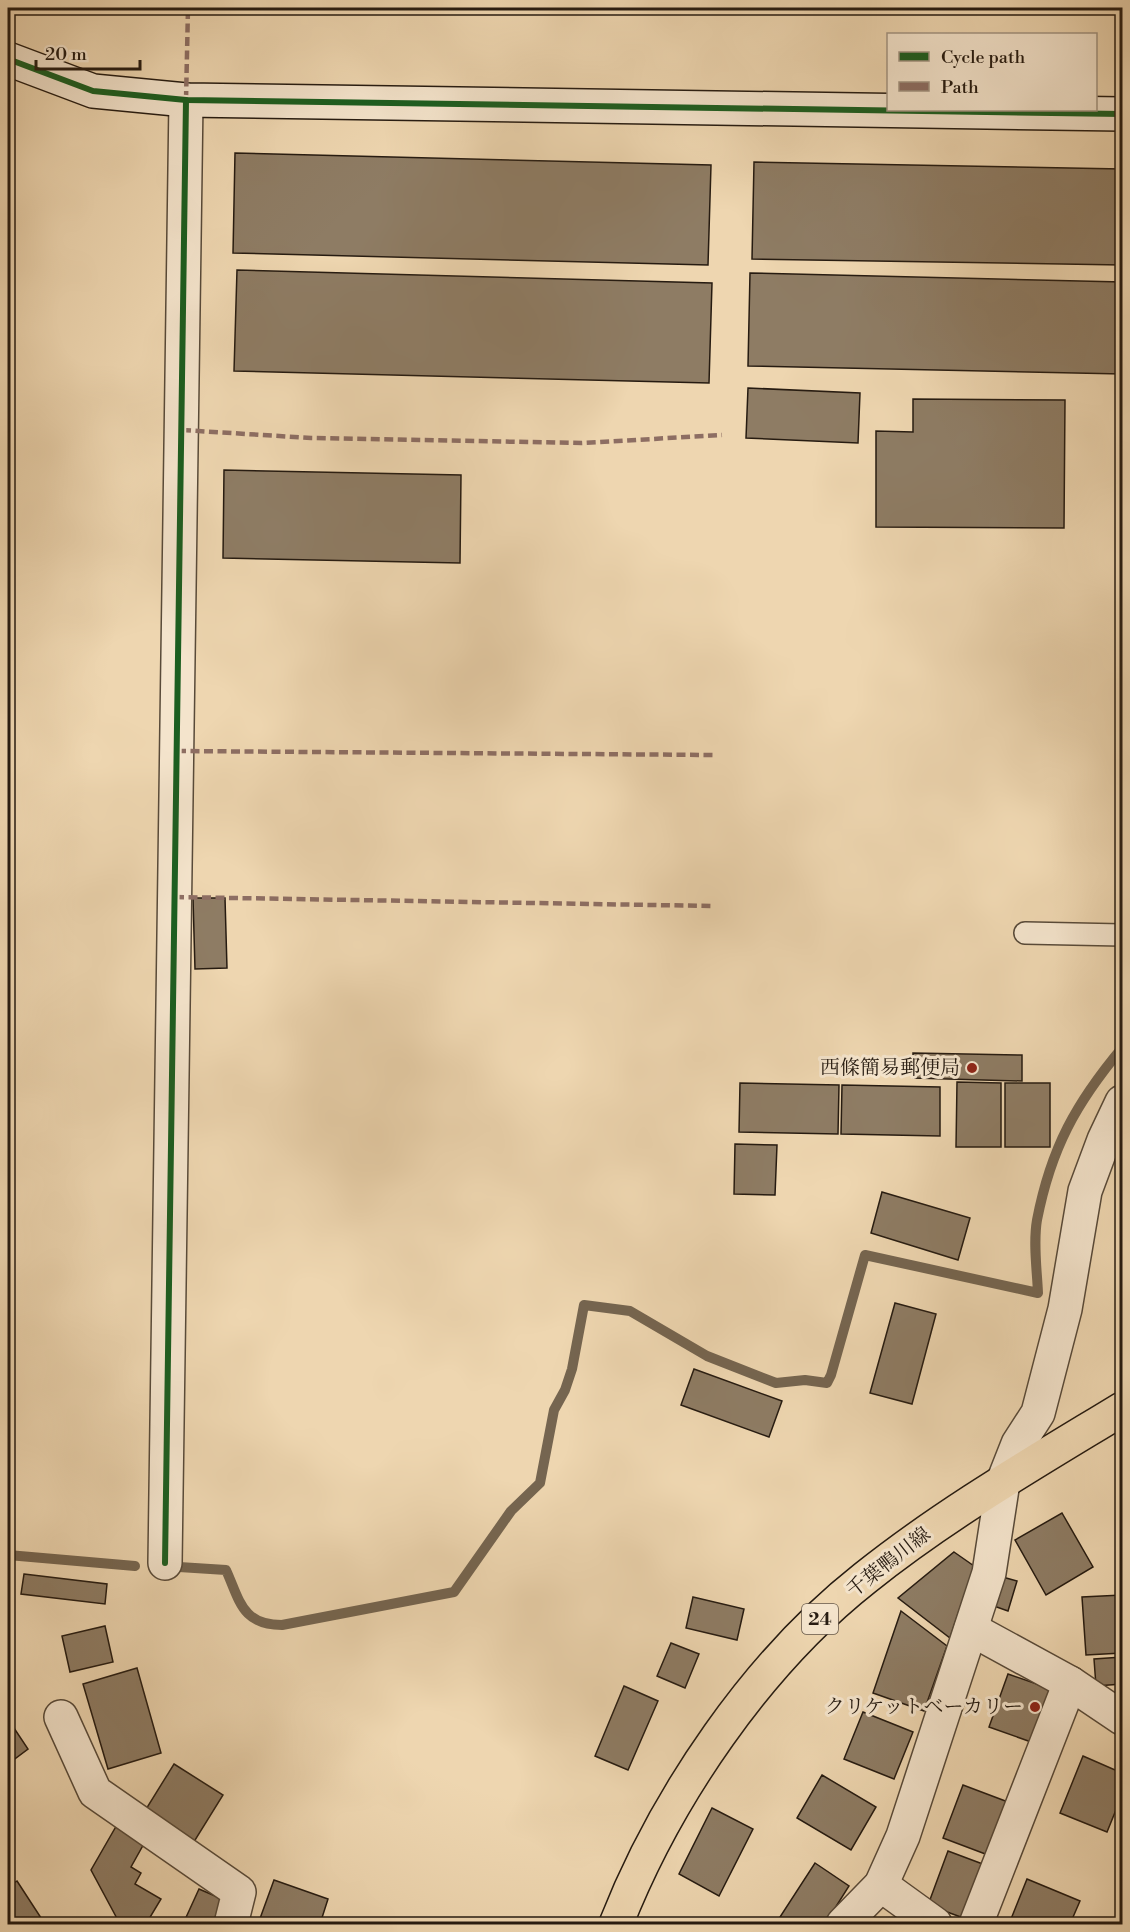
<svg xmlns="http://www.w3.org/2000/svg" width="1130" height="1932" font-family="'Libre Bodoni','Noto Serif JP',serif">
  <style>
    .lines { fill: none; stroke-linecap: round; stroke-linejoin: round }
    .stream { stroke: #756550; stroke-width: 10 }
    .building { fill: #8e7c64; stroke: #261b11; stroke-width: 1.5 }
    .lane-casing { stroke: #584a39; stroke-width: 24 }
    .street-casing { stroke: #584a39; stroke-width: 36 }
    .secondary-casing { stroke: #261b11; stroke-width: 36 }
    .primary-casing { stroke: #261b11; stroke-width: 36 }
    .lane { stroke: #f4e4cc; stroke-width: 21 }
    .street { stroke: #f4e4cc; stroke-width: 33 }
    .secondary { stroke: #f4e4cc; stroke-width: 33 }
    .primary { stroke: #eed6b0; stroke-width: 33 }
    .quiet { stroke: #8d6e63; stroke-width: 4.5; stroke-dasharray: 9 4.5; stroke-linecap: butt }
    .cycleway-casing { stroke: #f4e4cc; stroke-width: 10 }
    .cycleway { stroke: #1b5e20; stroke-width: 6 }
    .poi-dot { fill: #8f2418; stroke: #f4e4cc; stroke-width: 2 }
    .labels { text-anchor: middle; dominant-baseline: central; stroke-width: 6; stroke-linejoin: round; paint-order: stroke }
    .shield { fill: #f4e4cc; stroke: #645749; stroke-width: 1.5 }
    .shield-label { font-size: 18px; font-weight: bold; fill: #261b11 }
    .poi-label { font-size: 20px; fill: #261b11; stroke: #f4e4cc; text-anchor: end }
    .street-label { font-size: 20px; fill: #261b11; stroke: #f4e4cc }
  </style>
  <rect width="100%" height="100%" fill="#eed6b0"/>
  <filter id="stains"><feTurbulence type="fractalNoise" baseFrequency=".00333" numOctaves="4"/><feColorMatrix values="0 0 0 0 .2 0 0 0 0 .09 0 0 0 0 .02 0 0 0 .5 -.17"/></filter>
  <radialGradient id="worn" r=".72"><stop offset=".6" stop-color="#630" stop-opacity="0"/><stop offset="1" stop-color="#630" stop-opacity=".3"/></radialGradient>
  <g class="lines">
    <g class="stream">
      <polyline points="8,1555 135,1566"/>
      <path d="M179 1567 226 1570C240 1601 242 1625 282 1625L454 1592 511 1511 540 1483 554 1410 565 1390 572 1369 584 1305 630 1311 707 1356 776 1383 805 1380 827 1383 831 1375 865 1255 1038 1293C1037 1270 1033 1243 1037 1220 1051 1148 1076 1103 1122 1048"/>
    </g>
  </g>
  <g class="building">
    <polygon points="235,153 711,165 708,265 233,253"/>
    <polygon points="754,162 1122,169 1122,265 752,259"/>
    <polygon points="237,270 712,283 709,383 234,371"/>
    <polygon points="750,273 1122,282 1122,374 748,366"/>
    <polygon points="748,388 860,393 858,443 746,438"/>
    <polygon points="913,399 1065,400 1064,528 876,527 876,431 913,432"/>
    <polygon points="224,470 461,475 460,563 223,558"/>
    <polygon points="193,898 225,898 227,968 195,969"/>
    <polygon points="913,1053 1022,1055 1022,1081 913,1078"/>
    <polygon points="957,1082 1001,1083 1001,1147 956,1147"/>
    <polygon points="740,1083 839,1085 838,1134 739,1132"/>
    <rect x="1005" y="1083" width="45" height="64"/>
    <polygon points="842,1085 940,1087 940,1136 841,1134"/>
    <polygon points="735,1144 777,1145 775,1195 734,1194"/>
    <polygon points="882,1192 970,1218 958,1260 871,1233"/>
    <polygon points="895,1303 936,1314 912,1404 870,1393"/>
    <polygon points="694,1369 782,1401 769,1437 681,1405"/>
    <polygon points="1062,1513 1093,1567 1046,1595 1015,1540"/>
    <polygon points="954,1552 974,1566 950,1638 898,1598"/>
    <polygon points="24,1574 107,1584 105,1604 21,1594"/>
    <polygon points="999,1576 1017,1581 1008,1611 991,1605"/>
    <polygon points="1122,1595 1122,1653 1086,1655 1082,1597"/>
    <polygon points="693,1597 744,1609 737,1640 686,1628"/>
    <polygon points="901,1611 947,1646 924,1711 873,1693"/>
    <polygon points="105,1626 113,1662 70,1672 62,1636"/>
    <polygon points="671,1643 699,1654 685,1688 657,1676"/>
    <polygon points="1122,1657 1122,1684 1096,1686 1094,1659"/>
    <polygon points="137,1668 161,1753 108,1769 83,1684"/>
    <polygon points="1008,1674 1054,1690 1034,1743 989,1727"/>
    <polygon points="624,1686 658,1701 628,1770 595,1756"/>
    <polygon points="863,1712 913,1732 894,1779 844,1759"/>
    <polygon points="8,1719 28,1749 8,1764"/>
    <polygon points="1083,1756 1122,1773 1122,1795 1107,1832 1060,1813"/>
    <polygon points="174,1764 223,1795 192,1845 143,1814"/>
    <polygon points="822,1775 876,1807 851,1850 797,1818"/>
    <polygon points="963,1785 1008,1802 988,1855 943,1838"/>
    <polygon points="712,1808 753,1829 719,1896 679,1874"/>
    <polygon points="118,1823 146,1840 131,1867 141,1873 135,1884 161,1899 146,1924 120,1924 91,1870"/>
    <polygon points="948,1851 988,1866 969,1920 928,1905"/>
    <polygon points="815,1863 849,1886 825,1924 792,1924 780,1917"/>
    <polygon points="1027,1879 1080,1901 1070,1924 1009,1924"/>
    <polygon points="274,1880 328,1899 320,1924 258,1924"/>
    <polygon points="17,1881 45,1924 8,1924 8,1887"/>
    <polygon points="199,1889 229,1902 219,1924 183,1924"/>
  </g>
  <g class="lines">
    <g class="lane-casing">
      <polyline id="lane" points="1025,933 1122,935"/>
    </g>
    <g class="street-casing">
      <g id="street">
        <polyline points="165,1563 186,100"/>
        <polyline points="971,1629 1070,1683 1122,1718"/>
        <polyline points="61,1717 95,1792 239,1892 231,1924"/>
        <polyline points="881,1885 935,1924"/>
        <polyline points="843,1924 881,1885 903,1836 989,1573 1003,1482 1018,1444 1038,1413 1065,1309 1085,1191 1104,1140 1122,1102"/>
        <polyline points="976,1924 1070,1683"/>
      </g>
    </g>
    <g class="secondary-casing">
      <polyline id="secondary" points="8,59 93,91 186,100 1122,114"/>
    </g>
    <g class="primary-casing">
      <path id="primary" d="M616 1924C666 1797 757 1663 865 1578 945 1514 1035 1462 1122 1409"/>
    </g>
    <use href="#lane" class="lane"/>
    <use href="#street" class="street"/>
    <use href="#secondary" class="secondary"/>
    <use href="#primary" class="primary"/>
    <g class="quiet">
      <polyline points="186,100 188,8"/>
      <polyline points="182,430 311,438 582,443 722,435"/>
      <polyline points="177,751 715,755"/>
      <polyline points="175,897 712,906"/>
    </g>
    <g class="cycleway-casing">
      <g id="cycleway">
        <polyline points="8,59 93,91 186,100 1122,114"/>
        <polyline points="165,1563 186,100"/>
      </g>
    </g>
    <use href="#cycleway" class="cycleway"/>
  </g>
  <g class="poi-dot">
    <circle cx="972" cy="1068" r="6"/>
    <circle cx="1035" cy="1707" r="6"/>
  </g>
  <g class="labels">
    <rect class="shield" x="802" y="1604" width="36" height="30" rx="4.5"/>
    <g class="shield-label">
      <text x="820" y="1619">24</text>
    </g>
    <g class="poi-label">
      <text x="960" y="1068">西條簡易郵便局</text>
      <text x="1023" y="1707">クリケットベーカリー</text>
    </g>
    <g class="street-label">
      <text transform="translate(889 1563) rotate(-38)">千葉鴨川線</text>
    </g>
  </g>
  <rect width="1130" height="1932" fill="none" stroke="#eed6b0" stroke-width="30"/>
  <rect x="9" y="9" width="1112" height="1914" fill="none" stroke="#261b11" stroke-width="3"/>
  <rect x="15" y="15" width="1100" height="1902" fill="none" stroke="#261b11" stroke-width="1.5"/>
  <rect x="887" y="33" width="210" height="78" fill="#f4e4cc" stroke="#a29481" stroke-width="1.5"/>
  <rect x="899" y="52" width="30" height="9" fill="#1b5e20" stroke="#a29481" stroke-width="1.5"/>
  <text x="941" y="63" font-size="18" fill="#261b11">Cycle path</text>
  <rect x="899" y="82" width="30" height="9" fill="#8d6e63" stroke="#a29481" stroke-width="1.5"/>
  <text x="941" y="93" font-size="18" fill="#261b11">Path</text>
  <path d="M36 60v9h104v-9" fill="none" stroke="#261b11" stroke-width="3"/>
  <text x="45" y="60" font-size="18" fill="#261b11" stroke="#f4e4cc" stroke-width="4.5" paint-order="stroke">20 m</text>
  <rect width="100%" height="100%" filter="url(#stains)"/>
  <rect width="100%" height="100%" fill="url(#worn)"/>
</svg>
